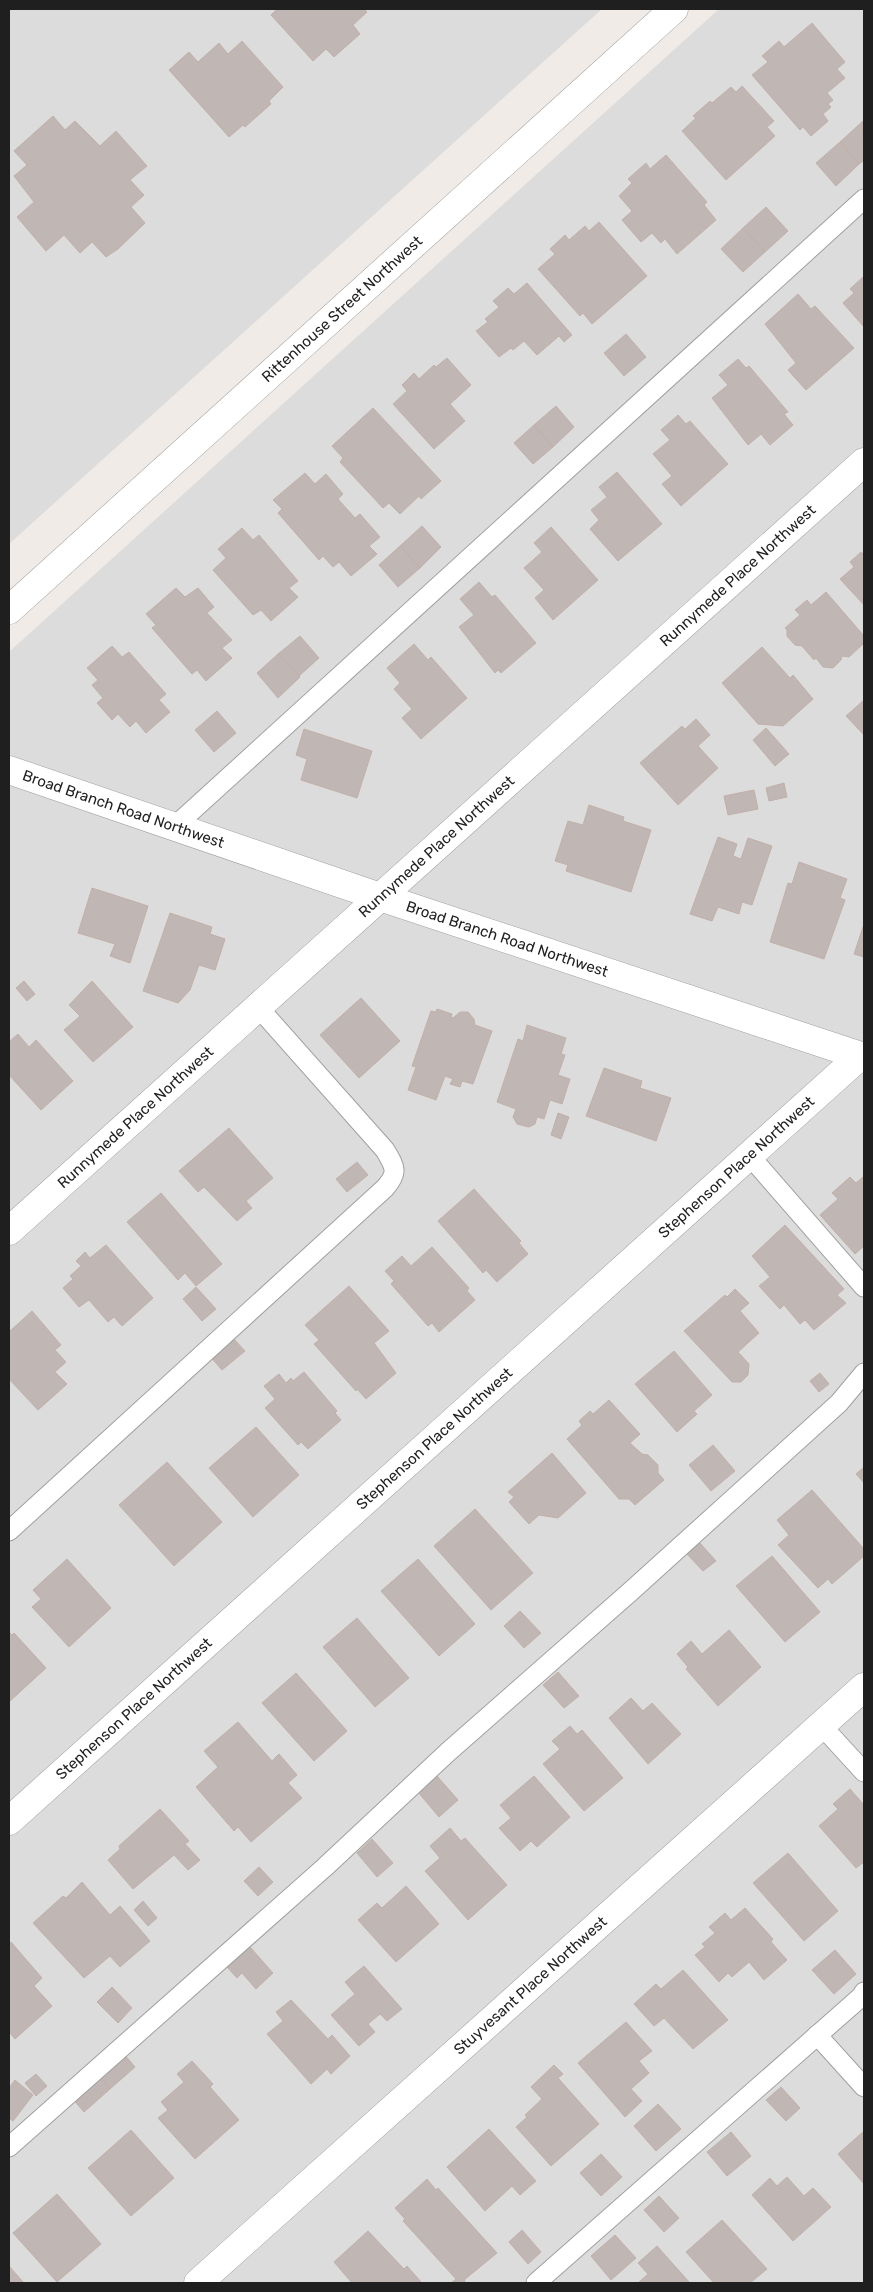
<svg xmlns="http://www.w3.org/2000/svg" width="873" height="2292" font-family="Rubik,sans-serif">
  <style>
    .residential { fill: #dddcdd }
    .building { fill: #c0b6b3; stroke: #c1b0a9 }
    .lines { fill: none; stroke-linecap: round; stroke-linejoin: round }
    .service-casing { stroke: #a0a0a0; stroke-width: 21 }
    .minor-casing { stroke: #a0a0a0; stroke-width: 29 }
    .service { stroke: #fff; stroke-width: 19 }
    .minor { stroke: #fff; stroke-width: 28 }
    .labels { text-anchor: middle; dominant-baseline: central; stroke-width: 5; stroke-linejoin: round; paint-order: stroke }
    .street-label { font-size: 15px; fill: #1f1f1f; stroke: #fff }
  </style>
  <rect width="100%" height="100%" fill="#f0ebe6"/>
  <g class="residential">
    <polygon points="9,9 602,9 9,544"/>
    <polygon points="719,9 864,9 864,2283 9,2283 9,652"/>
  </g>
  <g class="building">
    <polygon points="277,9 364,9 367,12 353,25 360,34 334,57 326,49 313,61 271,15"/>
    <polygon points="812,23 845,62 837,69 845,78 827,93 833,100 828,104 831,107 823,114 828,121 811,136 803,127 800,130 752,75 768,62 762,56 779,41 784,47"/>
    <polygon points="242,41 283,87 269,101 271,104 245,127 243,125 229,137 169,70 189,52 198,62 219,43 228,54"/>
    <polygon points="742,86 774,121 767,127 775,136 726,180 682,131 696,118 693,116 710,101 712,103 731,87 736,92"/>
    <polygon points="53,116 65,130 75,121 100,146 116,131 147,166 130,180 144,195 131,207 145,223 118,249 106,257 92,242 80,253 64,235 46,251 17,217 34,202 14,176 27,165 14,151"/>
    <polygon points="863,121 864,160 859,164 840,142"/>
    <polygon points="840,142 859,164 836,186 816,163"/>
    <polygon points="666,155 707,202 704,205 716,220 677,254 665,239 661,243 652,233 641,242 622,220 632,211 619,196 632,183 628,179 646,163 650,169"/>
    <polygon points="766,207 788,231 765,252 743,228"/>
    <polygon points="599,222 647,276 592,324 583,313 580,316 538,269 555,254 550,249 565,235 569,240 585,226 589,231"/>
    <polygon points="743,228 765,252 743,272 721,249"/>
    <polygon points="864,276 864,327 843,303 854,293 850,289"/>
    <polygon points="527,283 572,335 564,342 559,336 537,355 524,341 513,350 511,348 499,357 476,331 488,322 485,319 499,307 493,301 508,288 514,294"/>
    <polygon points="798,294 811,309 815,306 854,348 806,390 788,370 796,363 765,324"/>
    <polygon points="626,334 646,357 624,376 604,353"/>
    <polygon points="447,358 471,385 450,404 465,421 434,449 393,404 407,391 402,385 414,373 419,379 434,365 436,367"/>
    <polygon points="738,359 746,368 749,366 788,412 784,414 793,425 770,445 761,434 748,445 712,398 728,385 719,375"/>
    <polygon points="556,406 574,427 553,447 534,425"/>
    <polygon points="373,408 441,481 421,499 419,496 400,514 389,503 383,508 340,462 343,458 332,446"/>
    <polygon points="678,415 686,424 690,421 728,464 681,506 662,484 672,476 653,454 670,440 661,430"/>
    <polygon points="534,425 553,447 533,464 514,443"/>
    <polygon points="617,472 662,524 618,561 590,529 599,520 591,510 607,497 599,487"/>
    <polygon points="305,473 315,484 326,474 343,494 338,499 355,518 360,514 380,537 369,546 377,554 351,576 339,562 333,567 323,556 319,560 278,513 282,509 273,500"/>
    <polygon points="422,526 441,547 420,568 400,546"/>
    <polygon points="551,527 598,580 553,620 535,598 544,590 524,568 542,552 534,543"/>
    <polygon points="242,528 253,540 259,535 298,581 289,588 298,597 271,621 261,610 253,615 213,570 226,558 218,549"/>
    <polygon points="400,546 420,568 398,587 379,565"/>
    <polygon points="861,552 864,555 864,605 840,579 854,567 850,562"/>
    <polygon points="479,582 492,597 495,595 536,643 501,673 498,670 495,673 459,627 474,615 460,599"/>
    <polygon points="176,588 185,597 198,588 214,607 207,613 232,640 222,648 232,658 206,681 197,670 192,674 152,628 156,625 146,614"/>
    <polygon points="826,592 864,636 863,644 849,657 842,656 841,660 833,668 823,667 816,658 814,660 802,646 795,645 787,636 787,630 785,628 800,615 795,610 807,600 811,605"/>
    <polygon points="300,636 319,658 299,676 278,654"/>
    <polygon points="414,644 428,660 431,657 467,698 421,739 402,718 412,709 394,689 400,683 387,668"/>
    <polygon points="112,646 122,657 129,652 166,694 159,700 170,712 146,733 136,721 130,727 118,714 112,720 97,703 103,698 92,685 98,680 87,668"/>
    <polygon points="762,647 790,678 793,675 813,699 783,726 758,724 722,683"/>
    <polygon points="278,654 300,677 278,698 257,673"/>
    <polygon points="864,700 864,735 846,716"/>
    <polygon points="217,711 236,733 214,752 195,730"/>
    <polygon points="696,719 710,735 698,746 718,768 678,805 640,763 682,726 685,729"/>
    <polygon points="766,728 789,754 775,766 753,740"/>
    <polygon points="304,729 372,751 357,798 301,780 307,759 296,755"/>
    <polygon points="784,783 787,797 769,801 766,788"/>
    <polygon points="754,790 758,809 728,815 724,796"/>
    <polygon points="589,805 624,817 623,821 651,830 631,892 566,871 568,865 555,861 568,821 583,825"/>
    <polygon points="718,837 737,844 733,856 741,859 748,838 772,846 752,905 742,902 739,914 718,907 712,921 690,914"/>
    <polygon points="799,862 847,879 840,898 845,900 824,959 770,942 788,883 792,884"/>
    <polygon points="92,888 148,906 130,963 110,956 115,944 78,933"/>
    <polygon points="170,913 212,927 210,934 225,939 215,970 199,965 190,990 178,1003 143,991"/>
    <polygon points="864,924 864,957 854,954"/>
    <polygon points="24,981 35,994 27,1001 16,988"/>
    <polygon points="92,981 133,1027 93,1062 64,1030 80,1016 69,1005"/>
    <polygon points="361,998 400,1041 359,1078 320,1035"/>
    <polygon points="437,1009 452,1014 451,1017 453,1018 460,1012 468,1012 474,1019 475,1025 492,1031 473,1084 462,1081 460,1087 450,1084 453,1079 445,1076 436,1100 408,1090 416,1067 412,1066 431,1011 436,1012"/>
    <polygon points="527,1025 566,1038 561,1054 565,1055 558,1075 570,1079 562,1104 550,1100 544,1119 537,1117 535,1124 529,1127 517,1124 513,1117 516,1109 497,1102 518,1039 523,1041"/>
    <polygon points="18,1034 29,1047 36,1040 73,1081 41,1110 9,1075 9,1042"/>
    <polygon points="604,1068 642,1081 640,1088 671,1098 656,1141 586,1116"/>
    <polygon points="558,1113 569,1117 561,1139 551,1135"/>
    <polygon points="229,1128 273,1178 246,1201 252,1208 237,1221 204,1187 198,1192 179,1171"/>
    <polygon points="357,1162 368,1175 347,1192 336,1179"/>
    <polygon points="864,1176 864,1246 855,1254 820,1215 838,1199 832,1193 850,1177 856,1183"/>
    <polygon points="474,1189 521,1241 519,1243 528,1254 497,1282 486,1270 483,1273 438,1221"/>
    <polygon points="161,1193 222,1264 196,1286 185,1273 178,1280 127,1222"/>
    <polygon points="785,1225 844,1289 837,1295 846,1303 814,1330 805,1320 800,1324 784,1305 780,1309 759,1286 770,1277 752,1256"/>
    <polygon points="106,1245 153,1298 122,1326 114,1317 108,1322 89,1300 79,1307 63,1288 73,1279 70,1276 81,1266 76,1261 85,1252 90,1258"/>
    <polygon points="432,1247 469,1288 467,1291 475,1300 439,1332 432,1323 428,1326 391,1284 394,1281 385,1271 402,1256 411,1266"/>
    <polygon points="349,1286 389,1331 374,1343 396,1373 366,1399 357,1389 356,1391 314,1344 319,1340 305,1325"/>
    <polygon points="196,1287 216,1309 202,1321 183,1299"/>
    <polygon points="735,1289 749,1303 740,1311 759,1333 738,1352 749,1364 748,1375 741,1382 732,1382 684,1331 725,1295 727,1297"/>
    <polygon points="32,1311 61,1345 55,1350 66,1362 55,1372 67,1384 38,1410 9,1379 9,1332"/>
    <polygon points="231,1336 245,1351 222,1370 209,1355"/>
    <polygon points="674,1351 712,1395 694,1411 697,1414 677,1432 635,1384"/>
    <polygon points="304,1372 337,1411 335,1413 341,1420 308,1449 301,1442 298,1445 265,1408 275,1399 264,1386 279,1374 286,1383 291,1378 293,1381"/>
    <polygon points="820,1373 829,1384 819,1392 810,1381"/>
    <polygon points="609,1400 640,1434 630,1443 642,1454 648,1455 658,1465 658,1473 664,1480 635,1505 629,1499 619,1499 567,1439 582,1425 579,1421 590,1411 593,1414"/>
    <polygon points="256,1427 299,1475 253,1517 209,1468"/>
    <polygon points="713,1445 735,1471 711,1491 689,1465"/>
    <polygon points="552,1453 586,1493 558,1518 539,1515 529,1524 509,1502 514,1497 508,1492"/>
    <polygon points="167,1462 222,1522 174,1566 119,1505"/>
    <polygon points="864,1467 864,1483 856,1474"/>
    <polygon points="812,1490 864,1549 864,1556 832,1584 828,1579 818,1588 778,1545 789,1535 777,1520"/>
    <polygon points="475,1509 533,1573 491,1610 434,1546"/>
    <polygon points="699,1542 716,1561 703,1571 686,1553"/>
    <polygon points="772,1556 820,1612 785,1642 736,1586"/>
    <polygon points="67,1559 111,1608 69,1647 32,1607 41,1599 33,1590"/>
    <polygon points="418,1559 475,1624 439,1656 381,1591"/>
    <polygon points="520,1611 541,1633 524,1648 504,1626"/>
    <polygon points="357,1618 409,1678 375,1707 323,1647"/>
    <polygon points="729,1630 761,1667 718,1706 686,1669 688,1667 677,1654 691,1641 702,1654"/>
    <polygon points="9,1632 12,1635 14,1633 46,1668 9,1702"/>
    <polygon points="558,1672 579,1696 564,1708 543,1685"/>
    <polygon points="296,1673 347,1731 314,1761 262,1703"/>
    <polygon points="631,1698 643,1711 652,1703 681,1734 648,1764 609,1718"/>
    <polygon points="238,1722 272,1761 279,1754 297,1775 288,1783 302,1798 251,1842 238,1827 234,1831 196,1787 218,1767 204,1751"/>
    <polygon points="570,1726 577,1734 582,1730 623,1778 584,1811 543,1764 560,1749 552,1741"/>
    <polygon points="437,1776 458,1800 439,1817 418,1792"/>
    <polygon points="534,1776 570,1817 537,1847 531,1841 520,1851 499,1828 511,1818 500,1805"/>
    <polygon points="850,1789 864,1805 864,1862 856,1868 819,1826 838,1809 833,1804"/>
    <polygon points="160,1809 189,1841 185,1844 200,1860 188,1870 174,1855 133,1889 108,1860 120,1849 119,1846"/>
    <polygon points="450,1828 461,1841 465,1838 507,1885 468,1920 425,1871 440,1858 430,1846"/>
    <polygon points="372,1839 393,1863 377,1877 357,1853"/>
    <polygon points="788,1853 838,1911 804,1941 753,1883"/>
    <polygon points="259,1867 273,1882 258,1896 244,1881"/>
    <polygon points="82,1882 110,1915 120,1906 150,1941 120,1967 110,1956 84,1978 33,1923 63,1896 66,1898"/>
    <polygon points="406,1886 439,1924 396,1962 358,1920 377,1903 382,1908"/>
    <polygon points="143,1901 157,1918 148,1926 134,1910"/>
    <polygon points="745,1908 773,1939 771,1942 787,1960 764,1980 749,1962 732,1977 728,1973 719,1982 695,1955 705,1947 702,1944 715,1933 709,1927 725,1913 731,1920"/>
    <polygon points="11,1942 42,1978 34,1986 52,2006 15,2039 9,2032 9,1944"/>
    <polygon points="250,1947 273,1973 256,1989 242,1973 237,1978 227,1967"/>
    <polygon points="835,1950 856,1974 834,1994 812,1970"/>
    <polygon points="364,1966 402,2009 387,2021 380,2014 368,2024 375,2032 359,2046 331,2015 355,1994 345,1982"/>
    <polygon points="683,1970 728,2020 693,2049 664,2018 654,2026 634,2004 656,1984 661,1989"/>
    <polygon points="112,1987 132,2008 118,2023 97,2002"/>
    <polygon points="291,2000 328,2039 332,2035 350,2056 331,2074 327,2069 311,2084 267,2034 283,2021 276,2012"/>
    <polygon points="626,2022 652,2051 639,2061 649,2073 631,2089 642,2101 625,2117 578,2063"/>
    <polygon points="124,2054 135,2067 110,2089 99,2075"/>
    <polygon points="192,2061 213,2084 210,2087 239,2120 195,2159 158,2118 168,2110 161,2102 184,2082 177,2074"/>
    <polygon points="554,2065 563,2074 558,2078 599,2124 551,2166 516,2127 527,2117 525,2115 542,2099 531,2087"/>
    <polygon points="36,2074 47,2086 36,2096 25,2083"/>
    <polygon points="99,2075 110,2089 84,2112 72,2098"/>
    <polygon points="15,2080 33,2095 13,2121 9,2118 9,2088"/>
    <polygon points="781,2087 800,2108 786,2121 766,2100"/>
    <polygon points="658,2104 681,2129 656,2151 634,2126"/>
    <polygon points="489,2129 536,2181 520,2195 512,2186 485,2211 447,2167"/>
    <polygon points="131,2130 174,2178 131,2216 88,2168"/>
    <polygon points="864,2131 864,2184 838,2154"/>
    <polygon points="731,2132 751,2156 727,2176 707,2152"/>
    <polygon points="601,2154 622,2177 601,2196 580,2173"/>
    <polygon points="787,2177 804,2196 813,2188 831,2207 793,2241 752,2195 770,2178 777,2186"/>
    <polygon points="427,2179 436,2190 438,2188 497,2253 464,2280 466,2283 451,2283 456,2279 403,2221 405,2219 395,2208"/>
    <polygon points="57,2194 101,2244 57,2282 13,2233"/>
    <polygon points="659,2196 679,2218 664,2232 644,2210"/>
    <polygon points="722,2220 767,2269 750,2283 714,2283 686,2252"/>
    <polygon points="522,2230 541,2252 528,2264 509,2242"/>
    <polygon points="368,2231 404,2269 407,2266 422,2283 352,2283 334,2262"/>
    <polygon points="615,2235 636,2258 611,2280 591,2256"/>
    <polygon points="657,2246 690,2283 638,2283 648,2274 638,2263"/>
    <polygon points="9,2266 24,2283 9,2283"/>
  </g>
  <g class="lines">
    <g class="service-casing">
      <g id="service">
        <polyline points="174,827 864,199"/>
        <polyline points="748,1154 864,1287"/>
        <path d="M9 1531 385 1188C399 1172 395 1167 385 1150L258 1007"/>
        <polyline points="821,1725 864,1772"/>
        <polyline points="817,2035 864,2087"/>
        <polyline points="9,2147 325,1867 448,1752 630,1592 839,1403 864,1373"/>
        <polyline points="536,2283 862,1996 864,1992"/>
      </g>
    </g>
    <g class="minor-casing">
      <g id="minor">
        <path id="s1" d="M9 610 674 9"/>
        <path id="s2" d="M9 770 380 897 864 1057"/>
        <path id="s3" d="M9 1231 864 462"/>
        <path id="s4" d="M9 1821 860 1056"/>
        <path id="s5" d="M198 2283 864 1687"/>
      </g>
    </g>
    <use href="#service" class="service"/>
    <use href="#minor" class="minor"/>
  </g>
  <g class="labels">
    <g class="street-label">
      <text stroke="none"><textPath href="#s1" startOffset="449">Rittenhouse Street Northwest</textPath></text>
      <text stroke="none"><textPath href="#s3" startOffset="980">Runnymede Place Northwest</textPath></text>
      <text stroke="none"><textPath href="#s2" startOffset="121">Broad Branch Road Northwest</textPath></text>
      <text stroke="none"><textPath href="#s3" startOffset="575">Runnymede Place Northwest</textPath></text>
      <text stroke="none"><textPath href="#s2" startOffset="526">Broad Branch Road Northwest</textPath></text>
      <text stroke="none"><textPath href="#s3" startOffset="170">Runnymede Place Northwest</textPath></text>
      <text stroke="none"><textPath href="#s4" startOffset="978">Stephenson Place Northwest</textPath></text>
      <text stroke="none"><textPath href="#s4" startOffset="572">Stephenson Place Northwest</textPath></text>
      <text stroke="none"><textPath href="#s4" startOffset="168">Stephenson Place Northwest</textPath></text>
      <text stroke="none"><textPath href="#s5" startOffset="446">Stuyvesant Place Northwest</textPath></text>
    </g>
  </g>
  <rect width="873" height="2292" fill="none" stroke="#1f1f1f" stroke-width="20"/>
</svg>
